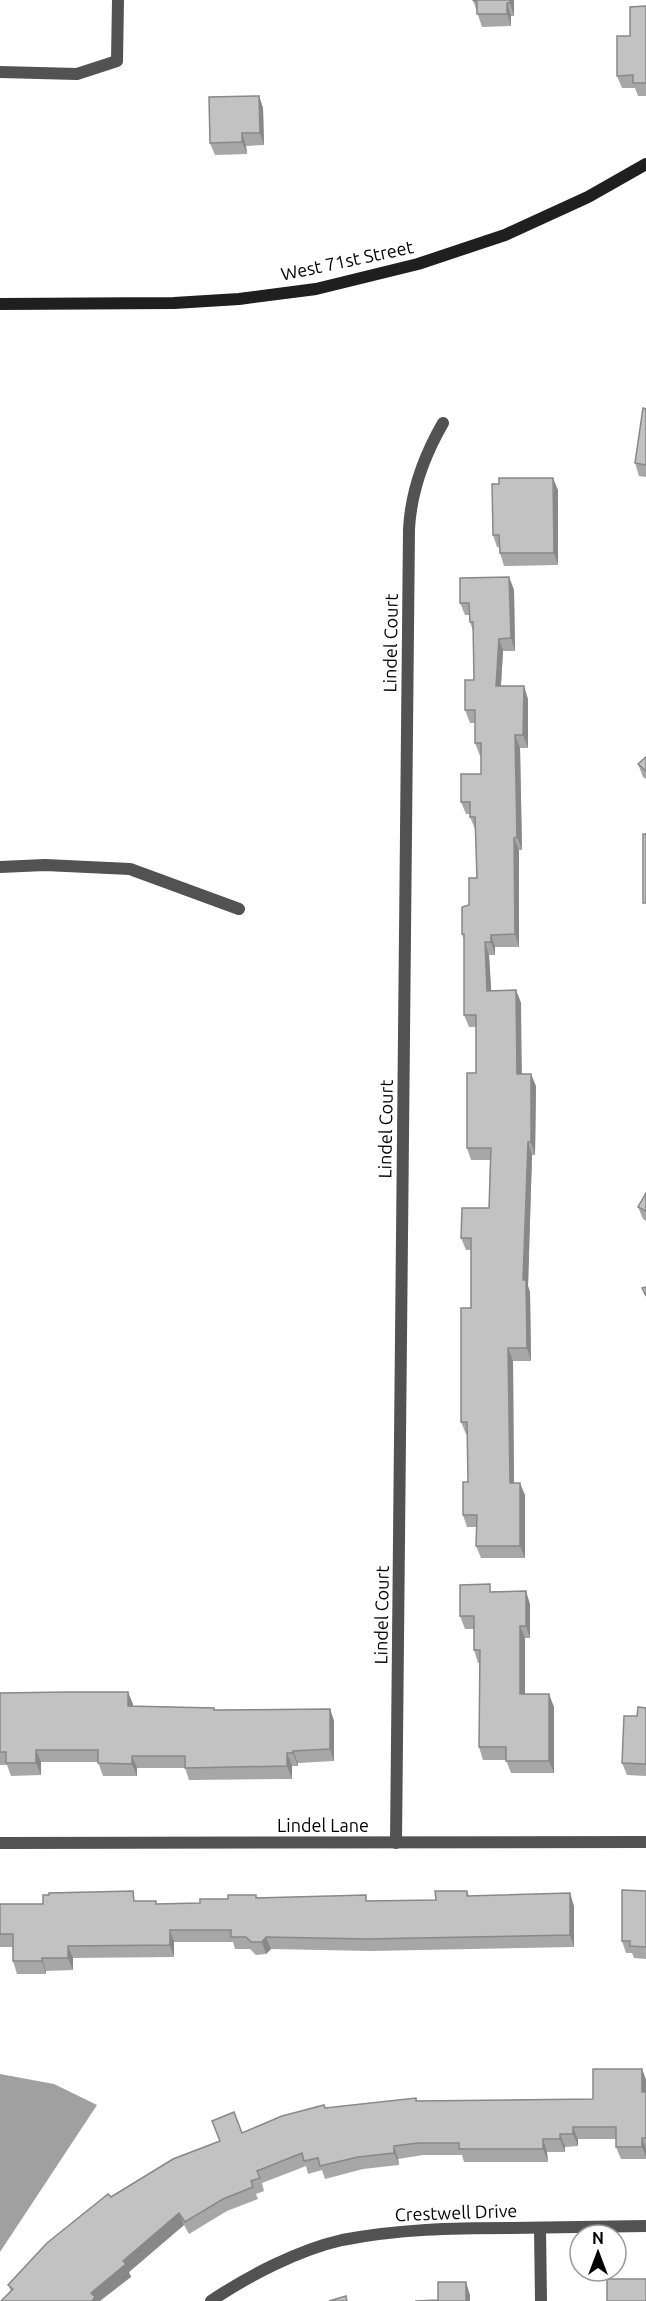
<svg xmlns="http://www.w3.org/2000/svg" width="646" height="2301" font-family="Ubuntu,sans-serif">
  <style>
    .water { fill: #a0a0a0 }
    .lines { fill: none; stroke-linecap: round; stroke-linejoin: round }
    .lane { stroke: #525252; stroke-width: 12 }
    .street { stroke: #525252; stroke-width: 12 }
    .secondary { stroke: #1f1f1f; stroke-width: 12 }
    .wall { fill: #a7a7a7 }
    .shaded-wall { fill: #888 }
    .building { fill: #c2c2c2; stroke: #888; stroke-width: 1.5 }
    .labels { text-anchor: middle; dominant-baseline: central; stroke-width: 6; stroke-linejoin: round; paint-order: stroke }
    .street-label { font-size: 18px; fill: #000; stroke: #fff }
  </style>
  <rect width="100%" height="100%" fill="#fff"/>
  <polygon class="water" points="0,2074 54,2084 97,2105 0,2252"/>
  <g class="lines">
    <g class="lane">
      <polyline points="0,72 77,74 117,61 118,0"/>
      <polyline points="0,867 45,865 130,869 239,909"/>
    </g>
    <g class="street">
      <polyline points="0,1843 646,1842"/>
      <path d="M396 1843 409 529C411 491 424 456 443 423"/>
      <polyline points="540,2228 541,2301"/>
      <path d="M211 2301C248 2276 298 2250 342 2240 400 2229 451 2228 510 2228 555 2227 601 2227 646 2226"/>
    </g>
    <polyline class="secondary" points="0,304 174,303 239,299 316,289 418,264 505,235 588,197 646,164"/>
  </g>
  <g class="wall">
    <polygon points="473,0 514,0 514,16 511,16 511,26 482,27"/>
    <polygon points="646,6 646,96 638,96 635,88 622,88 617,76 630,36"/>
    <polygon points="259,96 263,108 264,145 246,146 247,154 215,155 210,143"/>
    <polygon points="646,409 646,477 639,476 635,463"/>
    <polygon points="558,490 558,565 504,566 500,553 499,547 497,547 493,535"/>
    <polygon points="509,577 514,590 515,651 503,651 501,686 528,699 528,748 520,748 522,850 519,850 519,947 495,947 495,955 489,955 491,991 516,990 521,1003 521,1074 536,1086 535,1155 532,1155 528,1286 530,1292 531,1361 513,1361 514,1483 525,1495 525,1558 481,1558 476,1546 477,1527 467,1527 463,1515 468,1482 468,1434 466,1434 461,1422 471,1308 471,1250 466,1250 461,1238 489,1208 490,1160 471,1160 467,1148 476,1073 476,1027 469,1027 464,1015 464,939 462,934 469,905 477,878 476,829 475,829 470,817 470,814 466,814 461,802 481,774 481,756 480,756 475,743 475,723 470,723 465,710 474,680 473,631 470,622 469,615 465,615 460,603"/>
    <polygon points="646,757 646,779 643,777 638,764"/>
    <polygon points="646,1193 646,1221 643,1219 638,1207"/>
    <polygon points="493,1592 530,1604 530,1638 525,1638 525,1694 554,1707 554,1773 511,1773 506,1760 483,1760 479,1747 480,1663 478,1663 474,1650 474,1629 465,1629 460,1616"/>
    <polygon points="128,1692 133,1706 214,1708 215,1710 330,1709 334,1721 334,1761 298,1763 298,1766 292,1766 292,1779 189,1780 185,1768 137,1768 137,1776 103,1776 98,1762 41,1762 41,1775 11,1776 7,1765 0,1765 0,1693"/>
    <polygon points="646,1708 646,1776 627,1775 622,1763 637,1716"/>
    <polygon points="467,1891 469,1896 574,1906 574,1947 371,1951 271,1949 266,1954 256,1955 250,1949 235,1949 233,1942 174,1942 174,1957 73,1958 73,1970 46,1971 46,1974 17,1974 13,1961 13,1947 0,1947 0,1904 43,1904 137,1901 157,1904 200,1903 228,1899 257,1897 368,1901 436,1900"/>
    <polygon points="646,1891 646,1959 634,1958 632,1953 626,1953 622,1941"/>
    <polygon points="642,2069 646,2080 646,2159 621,2159 616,2147 616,2139 578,2139 578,2146 565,2147 565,2152 547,2152 548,2162 464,2162 462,2155 423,2155 398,2159 399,2165 363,2169 325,2179 322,2170 308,2174 306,2166 262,2183 264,2191 256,2194 258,2199 227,2211 189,2234 184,2225 129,2272 131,2277 11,2291 8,2285 111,2197 220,2142 212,2121 242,2133 325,2108 416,2098 417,2101 593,2099"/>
  </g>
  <g class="shaded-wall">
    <polygon points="510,0 514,0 514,16 510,3"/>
    <polygon points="507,3 511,16 511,26 507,14"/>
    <polygon points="259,96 263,108 264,145 260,133"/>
    <polygon points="242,133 246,146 247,154 242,142"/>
    <polygon points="553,478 558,490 558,565 554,553"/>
    <polygon points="509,577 514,590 515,651 511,638"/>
    <polygon points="499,639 503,651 500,699 496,686"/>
    <polygon points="524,686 528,699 528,748 523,735"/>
    <polygon points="515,735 520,748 522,850 517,837"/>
    <polygon points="514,838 519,850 519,947 515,934"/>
    <polygon points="491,935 495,947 495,955 491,942"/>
    <polygon points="485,942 489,955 492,1003 487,991"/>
    <polygon points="516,990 521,1003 522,1086 517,1074"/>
    <polygon points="531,1074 536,1086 535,1155 531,1142"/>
    <polygon points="528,1142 532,1155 528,1286 530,1292 531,1361 527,1348 523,1280"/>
    <polygon points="508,1348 513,1361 514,1495 510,1483"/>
    <polygon points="520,1483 525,1495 525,1558 520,1546"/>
    <polygon points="526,1591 530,1604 530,1638 526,1626"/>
    <polygon points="520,1626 525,1638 525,1707 520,1694"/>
    <polygon points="128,1692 133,1704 132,1719 128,1706"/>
    <polygon points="549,1694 554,1707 554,1773 549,1761"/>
    <polygon points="330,1709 334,1721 334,1761 330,1749"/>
    <polygon points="36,1750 41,1762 41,1775 36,1763"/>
    <polygon points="293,1751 298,1763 298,1766 293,1753"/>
    <polygon points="287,1753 292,1766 292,1779 287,1766"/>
    <polygon points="132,1756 137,1768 137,1776 132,1764"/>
    <polygon points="570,1893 574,1906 574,1947 570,1935"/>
    <polygon points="170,1930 174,1942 174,1957 170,1945"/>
    <polygon points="266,1937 271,1949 266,1954 262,1942"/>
    <polygon points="68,1946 73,1958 73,1970 68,1958"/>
    <polygon points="42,1958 46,1971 46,1974 42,1961"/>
    <polygon points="642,2069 646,2080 646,2103 642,2092"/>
    <polygon points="573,2127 578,2139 578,2146 573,2134"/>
    <polygon points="560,2134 565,2147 565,2152 560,2139"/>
    <polygon points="642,2138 646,2148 646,2157 642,2147"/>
    <polygon points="543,2139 547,2152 548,2162 543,2149"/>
    <polygon points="394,2146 398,2159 399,2165 394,2153"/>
    <polygon points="179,2213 184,2225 129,2272 131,2277 100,2301 92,2301 91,2293 123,2261"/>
    <polygon points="466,2282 470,2295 470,2301 466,2301"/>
  </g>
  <g class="building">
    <polygon points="473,0 510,0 510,3 507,3 507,14 477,14 477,1 474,1"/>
    <polygon points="646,6 646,83 633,83 633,75 617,76 617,36 630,36 630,7"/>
    <polygon points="259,96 260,133 242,133 242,142 210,143 209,97"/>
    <polygon points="643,408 646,409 646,465 635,463"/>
    <polygon points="499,478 553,478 554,553 500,553 499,535 493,535 492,484 499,484"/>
    <polygon points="509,577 511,638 499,639 496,686 524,686 523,735 515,735 517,837 514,838 515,934 491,935 491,942 485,942 487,991 516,990 517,1074 531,1074 531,1142 528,1142 523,1280 526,1280 527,1348 508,1348 510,1483 520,1483 520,1546 476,1546 477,1515 463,1515 463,1482 468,1482 467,1422 461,1422 461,1308 471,1308 471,1238 461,1238 462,1208 489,1208 491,1148 467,1148 467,1073 476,1073 476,1015 464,1015 464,934 462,934 462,907 469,905 469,878 477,878 475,817 470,817 470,802 461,802 461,774 481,774 481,743 475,743 475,710 465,710 465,680 474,680 473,622 470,622 469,603 460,603 460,578"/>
    <polygon points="646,757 646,771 638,764"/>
    <rect x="643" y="834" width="3" height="69"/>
    <polygon points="646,1193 646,1211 638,1207"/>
    <polygon points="646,1287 646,1296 642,1288"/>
    <polygon points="490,1584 490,1592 526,1591 526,1626 520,1626 520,1694 549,1694 549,1761 506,1761 506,1747 479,1747 480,1650 474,1650 474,1616 460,1616 460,1585"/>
    <polygon points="67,1692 128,1692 128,1706 214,1708 214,1710 330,1709 330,1749 293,1751 293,1753 287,1753 287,1766 185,1768 185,1756 132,1756 132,1764 98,1763 98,1750 36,1750 36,1763 6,1763 6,1752 0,1752 0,1693"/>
    <polygon points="638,1707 646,1708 646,1764 622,1763 624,1716 637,1716"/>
    <polygon points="622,1890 646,1891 646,1947 630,1946 630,1941 622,1941"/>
    <polygon points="133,1891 134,1901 156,1901 156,1904 200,1903 200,1899 228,1899 228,1895 256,1895 256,1898 366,1895 366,1901 436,1900 435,1891 467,1891 467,1896 570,1893 570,1935 366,1939 266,1937 262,1942 251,1942 246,1937 231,1937 231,1930 170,1930 170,1945 68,1946 68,1958 42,1958 42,1961 13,1961 13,1934 0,1934 0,1904 43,1904 43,1895 49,1895 49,1893"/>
    <polygon points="593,2069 642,2069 642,2092 646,2092 646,2138 642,2138 642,2147 616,2147 616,2127 573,2127 573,2134 560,2134 560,2139 543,2139 543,2149 459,2149 459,2143 418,2143 394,2146 394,2153 358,2157 320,2166 318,2158 304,2161 302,2153 257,2171 260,2178 251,2181 253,2187 223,2199 185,2222 179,2213 123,2261 126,2264 91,2293 95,2297 92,2301 1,2301 13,2289 8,2285 47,2243 108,2194 111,2197 173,2159 220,2141 212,2121 234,2112 242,2133 282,2116 324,2105 325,2108 416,2098 416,2101 593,2099"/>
    <rect x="607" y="2279" width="39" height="22"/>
    <polygon points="438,2282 466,2282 466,2301 415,2301 438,2300"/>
    <polygon points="346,2296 347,2301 329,2301"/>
  </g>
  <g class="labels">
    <g class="street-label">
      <text transform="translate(347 260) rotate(-12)">West 71st Street</text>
      <text transform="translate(390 643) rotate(-89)">Lindel Court</text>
      <text transform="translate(385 1129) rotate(-89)">Lindel Court</text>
      <text transform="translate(381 1615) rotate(-89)">Lindel Court</text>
      <text x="323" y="1825">Lindel Lane</text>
      <text transform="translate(456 2212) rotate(-2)">Crestwell Drive</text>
    </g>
  </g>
  <g transform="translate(598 2253)"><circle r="28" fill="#ffffff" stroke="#999999" stroke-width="1.5"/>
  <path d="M0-4.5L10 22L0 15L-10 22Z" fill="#000000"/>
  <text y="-9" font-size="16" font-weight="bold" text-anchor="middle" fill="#000000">N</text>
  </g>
</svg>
